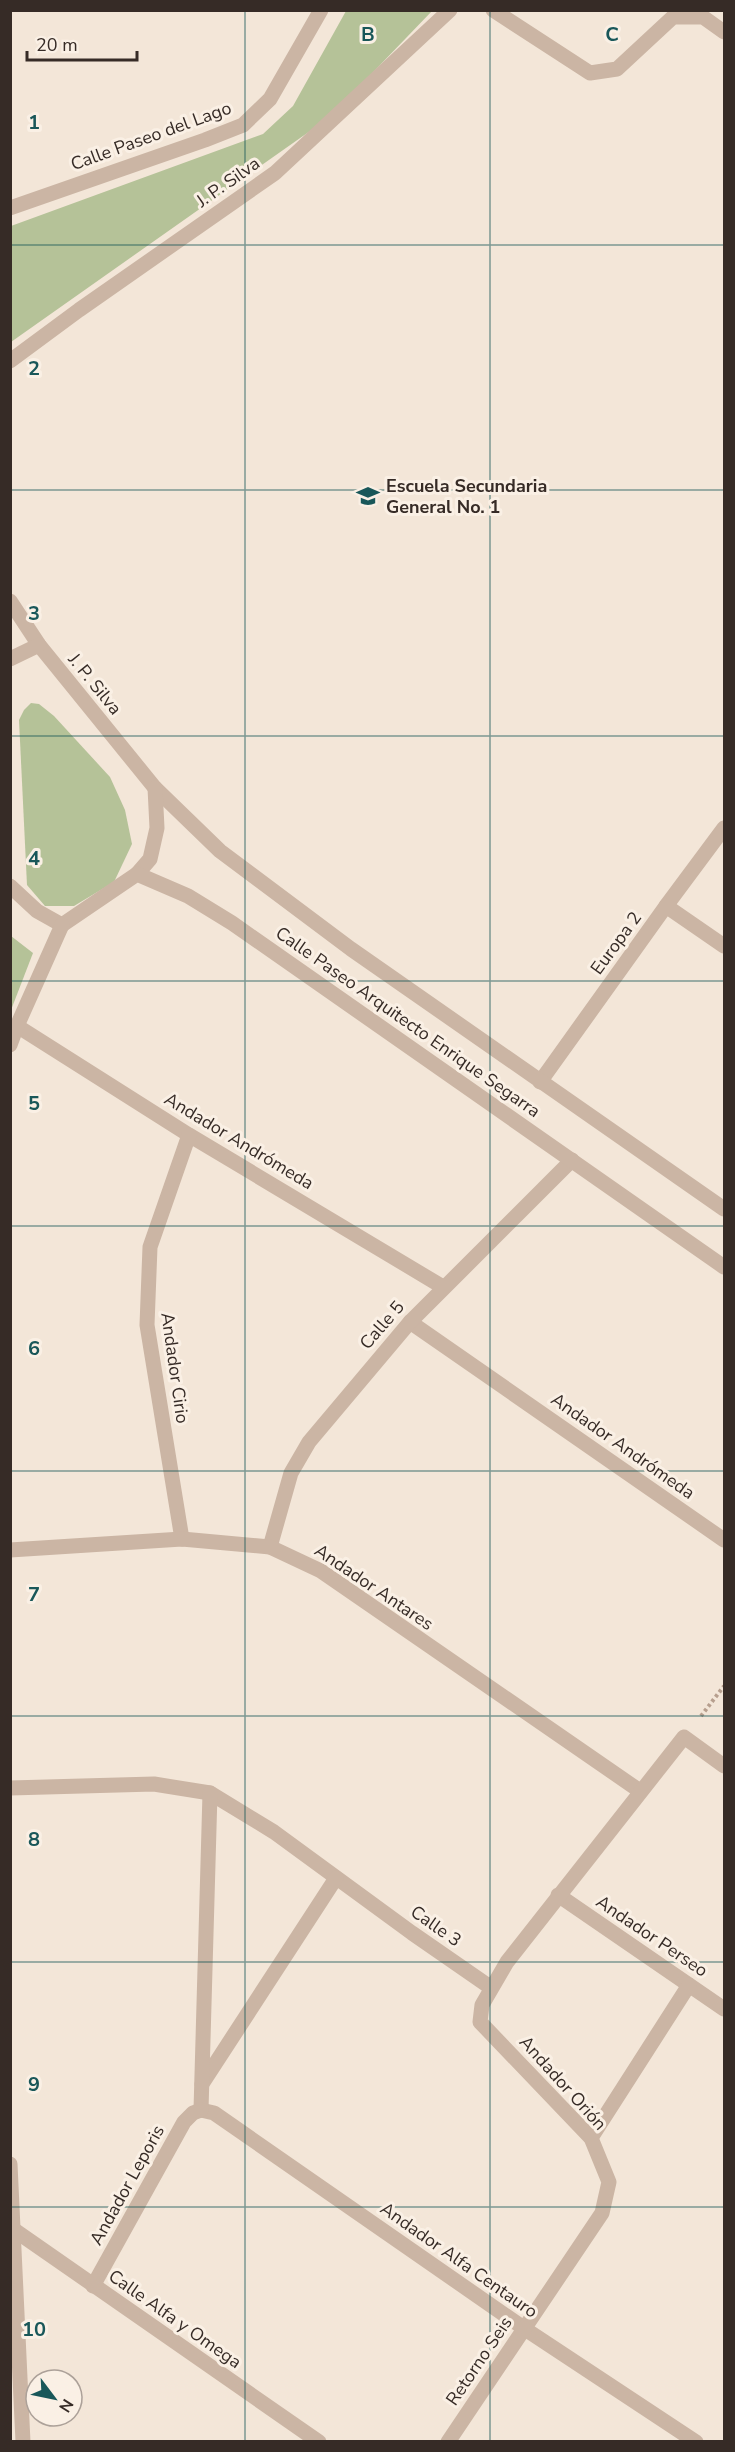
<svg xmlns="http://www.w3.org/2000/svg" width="735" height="2452" font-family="'Nunito Sans',sans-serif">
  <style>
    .green { fill: #b5c298 }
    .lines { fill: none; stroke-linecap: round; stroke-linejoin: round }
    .path { stroke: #b79f8e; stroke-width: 4; stroke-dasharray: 3 3; stroke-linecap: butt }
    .pedestrian { stroke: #cbb5a4; stroke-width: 15 }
    .minor { stroke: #cbb5a4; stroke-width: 15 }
    .tertiary { stroke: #cbb5a4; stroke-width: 15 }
    .grid { fill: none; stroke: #195759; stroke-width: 1.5; stroke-opacity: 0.55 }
    .labels { text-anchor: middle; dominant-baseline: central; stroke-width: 6; stroke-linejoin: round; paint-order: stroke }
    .street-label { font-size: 18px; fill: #362b26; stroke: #faf0e5 }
    .poi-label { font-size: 18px; font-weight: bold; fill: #362b26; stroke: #faf0e5; text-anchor: start }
    .grid-label { font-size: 20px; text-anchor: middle; font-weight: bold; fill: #195759; stroke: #faf0e5; stroke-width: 6; stroke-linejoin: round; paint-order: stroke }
  </style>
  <rect width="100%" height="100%" fill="#f3e6d8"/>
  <g class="green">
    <polygon points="346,11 432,11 330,117 11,342 11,226 263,134 293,106"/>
    <polygon points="31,703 39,704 54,716 110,777 125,810 132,844 114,882 74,906 45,906 27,885 19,720 24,710"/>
    <polygon points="11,936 33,953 11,1010"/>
  </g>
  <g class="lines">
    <polyline class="path" points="701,1716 724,1686"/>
    <polyline class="pedestrian" points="666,906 724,828"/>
    <g class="minor">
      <polyline points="493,10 590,73 617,69 673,17 703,17 724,32"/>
      <polyline points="17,1026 189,1135 443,1287"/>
      <polyline points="540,1082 666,906 724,946"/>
      <polyline points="410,1322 724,1540"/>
      <polyline points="182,1539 147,1325 150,1247 189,1135"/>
      <polyline points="270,1547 291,1473 309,1442 410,1322 572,1160"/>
      <polyline points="10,1550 182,1539 270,1547 321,1571 640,1791"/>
      <polyline points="10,1788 154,1784 210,1793 274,1832 412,1933 490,1987"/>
      <polyline points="558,1895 724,2009"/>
      <polyline points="202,2084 336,1878"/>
      <polyline points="201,2110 214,2113 525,2329 696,2442"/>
      <polyline points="201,2110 210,1793"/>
      <polyline points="591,2138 689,1985"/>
      <polyline points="10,2227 319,2442"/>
      <polyline points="93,2286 184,2122 193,2113 201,2110"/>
      <polyline points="448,2442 602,2213 609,2182 591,2138 480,2022 482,2005 507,1962 684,1737 724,1766"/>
    </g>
    <g class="tertiary">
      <polyline points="10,208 205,140 243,125 270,99 321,10"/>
      <polyline points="10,361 79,310 275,173 450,10"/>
      <polyline points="10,601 39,645 155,788 220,851 351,949 724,1209"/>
      <polyline points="10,659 39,645"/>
      <polyline points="137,874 150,859 157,828 155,788"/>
      <polyline points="10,886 37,911 62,925"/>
      <polyline points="62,925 137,874 188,896 232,923 724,1267"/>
      <polyline points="10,1045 17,1026 62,925"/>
      <polyline points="10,2164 23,2442"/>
    </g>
  </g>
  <path class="grid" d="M245 10V2442M490 10V2442M10 245H724M10 490H724M10 736H724M10 981H724M10 1226H724M10 1471H724M10 1716H724M10 1962H724M10 2207H724"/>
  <defs>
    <g id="school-bare" transform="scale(1.8)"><path d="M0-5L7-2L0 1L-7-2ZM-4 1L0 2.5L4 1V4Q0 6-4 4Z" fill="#195759" stroke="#faf0e5" stroke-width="2.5" paint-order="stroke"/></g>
  </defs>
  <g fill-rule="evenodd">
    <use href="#school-bare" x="368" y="496"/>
  </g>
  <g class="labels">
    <g class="street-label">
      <text transform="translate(151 136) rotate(-20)">Calle Paseo del Lago</text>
      <text transform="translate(228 182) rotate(-35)">J. P. Silva</text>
      <text transform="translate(95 684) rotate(51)">J. P. Silva</text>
      <text transform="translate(616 943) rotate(-54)">Europa 2</text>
      <text transform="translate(408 1022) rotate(35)">Calle Paseo Arquitecto Enrique Segarra</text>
      <text transform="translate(239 1141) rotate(31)">Andador Andrómeda</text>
      <text transform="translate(382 1325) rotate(-49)">Calle 5</text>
      <text transform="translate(175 1368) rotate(82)">Andador Cirio</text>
      <text transform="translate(623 1446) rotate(35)">Andador Andrómeda</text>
      <text transform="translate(374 1587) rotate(34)">Andador Antares</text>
      <text transform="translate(436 1926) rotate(35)">Calle 3</text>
      <text transform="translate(652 1936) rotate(34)">Andador Perseo</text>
      <text transform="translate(563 2083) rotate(48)">Andador Orión</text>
      <text transform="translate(127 2185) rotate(-61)">Andador Leporis</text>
      <text transform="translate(459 2260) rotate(35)">Andador Alfa Centauro</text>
      <text transform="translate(175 2319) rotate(35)">Calle Alfa y Omega</text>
      <text transform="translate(479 2361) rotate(-56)">Retorno Seis</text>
    </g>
    <g class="poi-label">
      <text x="386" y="486">Escuela Secundaria<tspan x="386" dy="21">General No. 1</tspan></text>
    </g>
  </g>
  <g class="grid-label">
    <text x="368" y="41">B</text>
    <text x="612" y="41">C</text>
    <text x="34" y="129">1</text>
    <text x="34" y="375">2</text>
    <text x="34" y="620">3</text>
    <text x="34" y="865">4</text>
    <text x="34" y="1110">5</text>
    <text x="34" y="1355">6</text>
    <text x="34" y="1601">7</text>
    <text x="34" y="1846">8</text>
    <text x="34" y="2091">9</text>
    <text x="34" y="2336">10</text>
  </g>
  <rect width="735" height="2452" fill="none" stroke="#362b26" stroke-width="24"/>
  <g transform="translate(54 2398) rotate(122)"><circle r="28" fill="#faf0e5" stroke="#aca199" stroke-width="1.5"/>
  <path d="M0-4.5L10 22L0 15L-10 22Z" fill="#195759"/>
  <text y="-9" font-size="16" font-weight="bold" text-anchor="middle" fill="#362b26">N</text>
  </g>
  <path d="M27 51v9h110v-9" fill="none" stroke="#362b26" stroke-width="3"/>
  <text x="36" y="51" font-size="18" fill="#362b26" stroke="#faf0e5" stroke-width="4.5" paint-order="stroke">20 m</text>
</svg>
